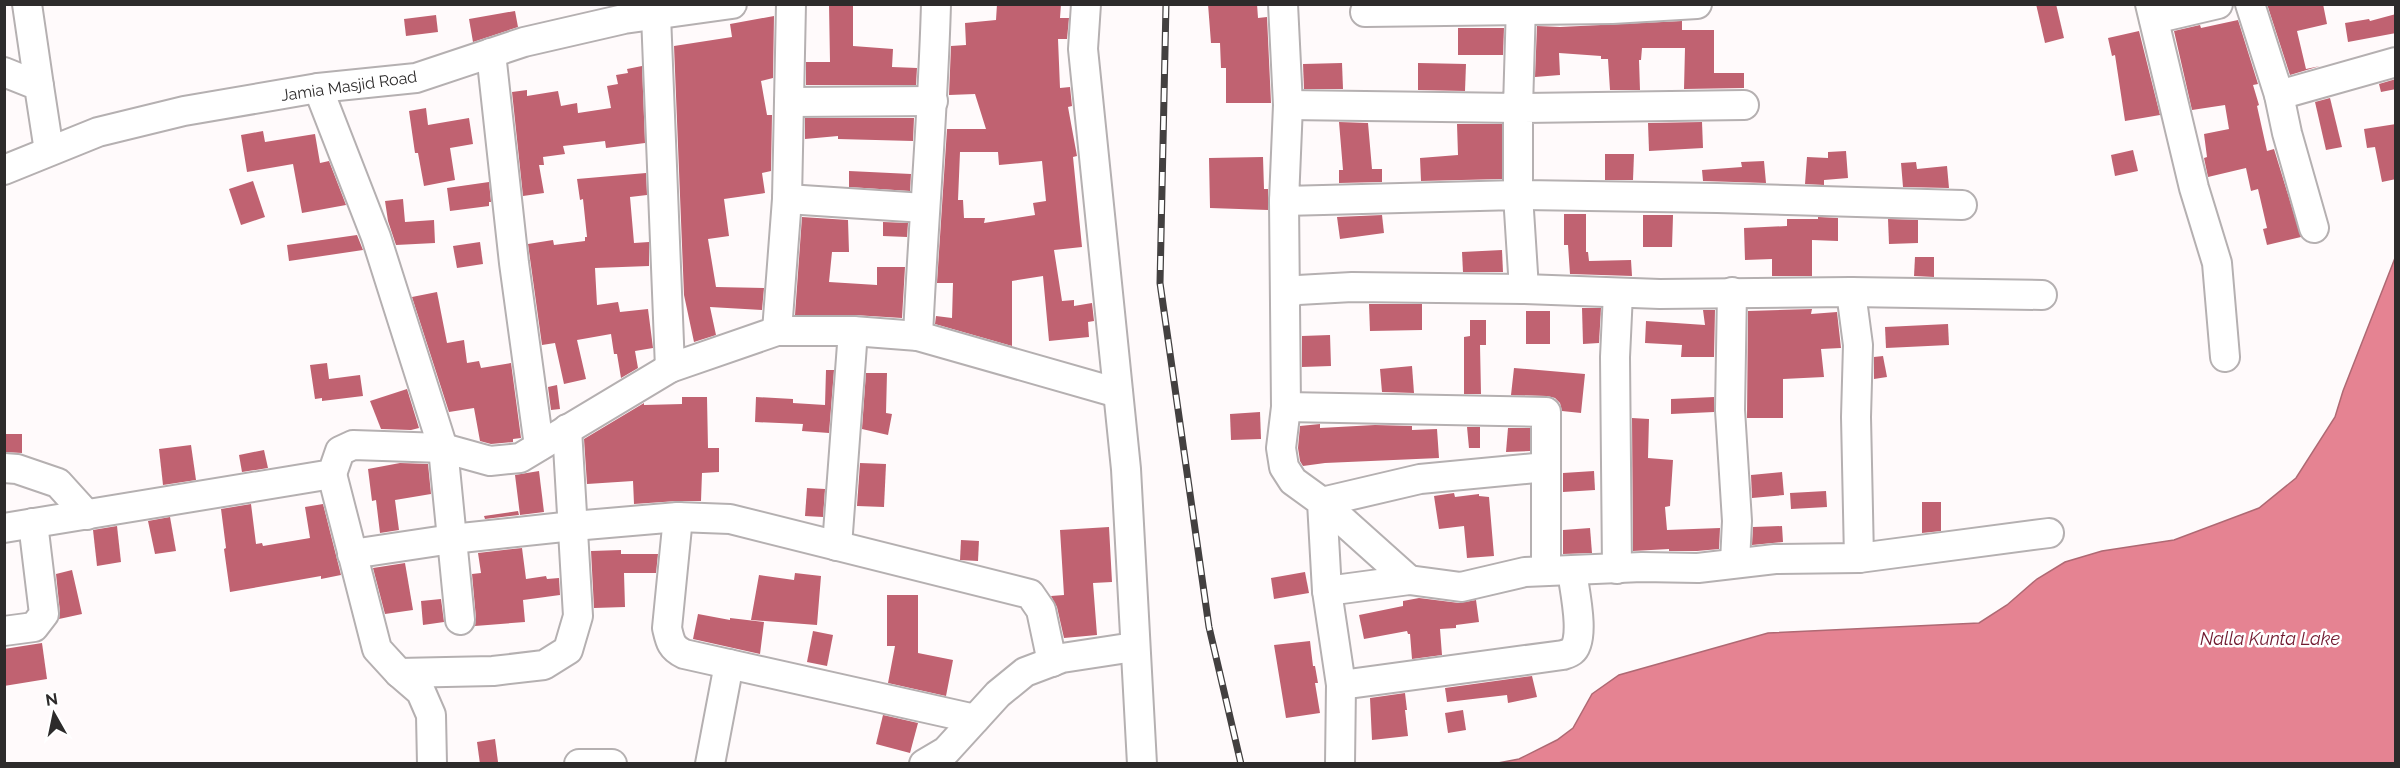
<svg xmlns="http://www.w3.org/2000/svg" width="2400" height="768" font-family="Raleway,sans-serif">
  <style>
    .water { fill: #e58392; stroke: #ae6973; stroke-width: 1.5 }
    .building { fill: #c06271; fill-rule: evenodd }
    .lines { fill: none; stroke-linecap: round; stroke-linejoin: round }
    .minor-casing { stroke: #b5b0b1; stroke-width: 32 }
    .minor { stroke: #fff; stroke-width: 28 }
    .rail-casing { stroke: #434040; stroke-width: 7 }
    .rail { stroke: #fff; stroke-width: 4.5; stroke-dasharray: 14; stroke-linecap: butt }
    .labels { text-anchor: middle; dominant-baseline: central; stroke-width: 5; stroke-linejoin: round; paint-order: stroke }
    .street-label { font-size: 16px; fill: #2d2b2b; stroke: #fff }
    .water-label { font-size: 18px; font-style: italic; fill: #70192f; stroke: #fff }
  </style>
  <rect width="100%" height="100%" fill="#fffafb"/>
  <polygon class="water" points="2395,258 2395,763 1498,763 1519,759 1557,740 1573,728 1592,694 1619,675 1768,633 1979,623 2007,605 2037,579 2065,562 2102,551 2174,540 2259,508 2296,478 2335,417 2343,391"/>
  <g class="building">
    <polygon points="829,4 853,4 853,46 893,49 892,67 917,68 916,85 806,85 806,62 830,62"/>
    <path d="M997 4H1061L1060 18H1069L1067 39H1058L1060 88 1070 87 1072 106 1068 107 1077 156 1073 157 1082 247 1054 250 1062 301 1074 300V306L1092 303 1094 321 1088 322 1089 337 1049 341 1043 276 1012 281V346L935 324 936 316 952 318 953 283H937L947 129H986L975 94 949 95 951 46 966 45 965 23 996 20ZM960 152H998L999 165 1042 161 1046 201 1033 203 1035 215 984 223 985 218H964L963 200H958Z"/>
    <polygon points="1208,4 1257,4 1258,18 1267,17 1271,103 1226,103 1226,68 1221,68 1220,43 1211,43"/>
    <polygon points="2036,4 2056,4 2064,38 2045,43"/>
    <polygon points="2267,4 2323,4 2327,24 2297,31 2306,69 2320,66 2290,75"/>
    <polygon points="515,11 518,27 473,42 469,19"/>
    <polygon points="2396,14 2396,33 2348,42 2345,23 2369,19 2370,21"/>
    <polygon points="436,15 438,32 406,36 404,19"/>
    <polygon points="774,16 773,78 761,81 767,115 772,115 771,171 762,173 765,193 724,199 729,236 708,239 716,287 764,288 762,310 710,307 716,335 694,342 684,295 674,46 732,37 730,24"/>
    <polygon points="2238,20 2258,84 2253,85 2259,105 2257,106 2267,151 2274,149 2301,237 2267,245 2263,229 2267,228 2258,189 2251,191 2246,168 2208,177 2204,158 2207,157 2204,134 2229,129 2225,105 2192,110 2174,31 2200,25 2201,28"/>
    <polygon points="1682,21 1682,30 1714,30 1714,73 1744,73 1744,88 1684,89 1685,48 1642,48 1641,60 1639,60 1640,90 1610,90 1608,59 1601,59 1601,56 1559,53 1560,75 1535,77 1537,26 1560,27"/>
    <polygon points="1458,28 1504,28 1503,55 1458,55"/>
    <polygon points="2139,31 2160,115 2125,121 2115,55 2112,56 2108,38"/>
    <polygon points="1342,63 1343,89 1304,89 1303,64"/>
    <polygon points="1418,63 1466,64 1465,91 1418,90"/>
    <polygon points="642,66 645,143 606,148 605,141 563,146 565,154 543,157 544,165 539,165 544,193 523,196 512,92 527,90 527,96 558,91 561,106 577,103 578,113 611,108 607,86 618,84 616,75 628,73 627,69"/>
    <polygon points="2396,79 2396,89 2381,92 2379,84"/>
    <polygon points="2330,98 2342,147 2326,150 2315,102"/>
    <polygon points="426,108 428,125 469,118 473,144 450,148 455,180 424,186 418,153 415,153 409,111"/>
    <polygon points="805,118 914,118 913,141 838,139 838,136 805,139"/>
    <polygon points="1339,122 1368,123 1372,169 1382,169 1382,182 1339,183 1339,170 1343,170"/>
    <polygon points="1702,122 1703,148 1649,151 1648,123"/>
    <polygon points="1457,124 1502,124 1502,179 1421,181 1420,158 1458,155"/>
    <polygon points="2396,124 2396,179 2382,182 2375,147 2367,148 2364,129"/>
    <polygon points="263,131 265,142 315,134 320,163 329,161 346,205 302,213 293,164 247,172 241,135"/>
    <polygon points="2133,150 2138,171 2115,176 2111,155"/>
    <polygon points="1846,151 1848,178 1824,180 1824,185 1805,184 1807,157 1828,158 1828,152"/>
    <polygon points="1605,154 1634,154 1633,180 1605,180"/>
    <polygon points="1263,157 1264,189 1268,189 1268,210 1210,208 1209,158"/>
    <polygon points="1764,161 1766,183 1703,181 1702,170 1742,167 1741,162"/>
    <polygon points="1916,162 1917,169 1947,166 1949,188 1903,187 1901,163"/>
    <polygon points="849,171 911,174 910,191 849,187"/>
    <polygon points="646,173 647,195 630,197 634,243 649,242 649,266 595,268 597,305 618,302 620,312 648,309 653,348 635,351 638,368 621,378 617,354 614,354 611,334 577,340 586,379 564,384 555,343 542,345 528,244 553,240 554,245 585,241 585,237 587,237 583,199 580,200 577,179"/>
    <polygon points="253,181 265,217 241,225 229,189"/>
    <polygon points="489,182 491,202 489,202 489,206 450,211 447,188"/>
    <polygon points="403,199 405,222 434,220 435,243 396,245 388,221 385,201"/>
    <polygon points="1564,214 1586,214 1586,252 1588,252 1589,261 1631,260 1632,276 1570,274 1568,245 1564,245"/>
    <polygon points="1382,215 1384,233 1340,239 1337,217"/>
    <polygon points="1643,215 1673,215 1672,247 1643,247"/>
    <polygon points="802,217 848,220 849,252 832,252 829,282 877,285 877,267 905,267 902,318 854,315 795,315"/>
    <polygon points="1818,217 1838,218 1838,241 1812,240 1812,276 1772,276 1772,259 1745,260 1744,228 1787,226 1787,219 1818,219"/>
    <polygon points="1888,219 1918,220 1918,243 1889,244"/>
    <polygon points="883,222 908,223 907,237 883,236"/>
    <polygon points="357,235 363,250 289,261 287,245"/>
    <polygon points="480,242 483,264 457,268 453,246"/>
    <polygon points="1502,250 1503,272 1463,272 1462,252"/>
    <polygon points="1915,257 1934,257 1934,277 1914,276"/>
    <polygon points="437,292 447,343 464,340 467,363 479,361 481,368 511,363 521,438 513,439 513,442 491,444 480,441 474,408 449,412 412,297"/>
    <polygon points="1369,304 1422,304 1422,330 1370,331"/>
    <polygon points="1582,308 1601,308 1599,343 1583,344"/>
    <polygon points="1812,309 1811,314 1837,312 1841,348 1821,349 1824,377 1783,379 1783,418 1747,418 1748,311"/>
    <polygon points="1703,310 1715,310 1714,357 1681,357 1682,345 1645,343 1646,321 1705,325"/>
    <rect x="1526" y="311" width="24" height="33"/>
    <polygon points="1470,320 1486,320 1486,345 1480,345 1481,394 1464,394 1464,337 1470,336"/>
    <polygon points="1948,324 1949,345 1886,348 1885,327"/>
    <polygon points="1330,335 1331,366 1302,367 1302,336"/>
    <polygon points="1883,356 1887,377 1874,379 1874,357"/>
    <polygon points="327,363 329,379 360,375 363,396 322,401 322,398 315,399 310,365"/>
    <polygon points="1412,366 1414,393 1382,392 1380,369"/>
    <polygon points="1514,368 1585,374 1581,413 1562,411 1560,403 1555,398 1547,396 1511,395"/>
    <polygon points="826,370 834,370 829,433 802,431 803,424 755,422 756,397 793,399 793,403 825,405"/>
    <polygon points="866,373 887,373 886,413 892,414 888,435 862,429"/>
    <polygon points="557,385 560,409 551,410 548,387"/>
    <polygon points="407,389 419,428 411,430 381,429 370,401"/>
    <polygon points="682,397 707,397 708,448 719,448 719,472 702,473 701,501 677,501 634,504 633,481 587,484 584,439 644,403 644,405 682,404"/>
    <polygon points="1714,397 1714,412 1671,414 1671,399"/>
    <polygon points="1260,412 1261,439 1231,440 1230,414"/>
    <polygon points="1632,418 1649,419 1648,458 1673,460 1670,506 1665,507 1667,530 1720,528 1719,549 1697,551 1669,551 1669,549 1633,551"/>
    <polygon points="1320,424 1320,428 1375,425 1412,426 1412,430 1437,429 1439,458 1325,463 1303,466 1300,461 1298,448 1300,426"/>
    <polygon points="1467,427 1480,427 1480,448 1469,448"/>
    <polygon points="1508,428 1530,428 1530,451 1506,452"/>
    <polygon points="4,434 22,434 22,453 4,452"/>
    <polygon points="191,445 196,480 163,485 159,449"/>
    <polygon points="264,450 268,468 242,472 239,455"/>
    <polygon points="400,463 428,464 431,494 395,500 399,530 380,533 376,500 372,501 368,469"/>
    <polygon points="860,463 886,464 884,507 857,506"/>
    <polygon points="539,471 544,512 520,515 515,475"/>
    <polygon points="1594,471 1595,490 1563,492 1563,473"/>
    <polygon points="1782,472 1784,495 1752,498 1751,475"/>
    <polygon points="807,488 825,489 823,517 805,516"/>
    <polygon points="1826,491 1827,507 1791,509 1790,493"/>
    <polygon points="1454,493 1455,497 1479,494 1479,496 1489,497 1494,556 1467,558 1464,526 1439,529 1434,496"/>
    <polygon points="1922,502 1941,502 1941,531 1922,533"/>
    <polygon points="251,504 256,544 262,543 263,546 310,538 305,507 323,504 341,575 321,579 321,576 230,592 224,549 226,548 221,509"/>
    <polygon points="518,511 519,515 485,519 484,516"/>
    <polygon points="170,517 176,551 155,554 148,521"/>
    <polygon points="117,526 121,562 97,566 93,530"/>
    <polygon points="1782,526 1783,542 1752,545 1753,527"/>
    <polygon points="1109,527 1112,582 1093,583 1097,635 1064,638 1057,607 1051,596 1064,595 1060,530"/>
    <polygon points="1590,528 1592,553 1563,554 1563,530"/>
    <polygon points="961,540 979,541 978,561 960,560"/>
    <polygon points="522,548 526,579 546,576 547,579 559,578 560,595 523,600 525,622 475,626 476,618 472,574 481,573 478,553"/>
    <polygon points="621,550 621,554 658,554 656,573 624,573 625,607 594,608 591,551"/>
    <polygon points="405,563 413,610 385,614 373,568"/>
    <polygon points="72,570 82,614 59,619 60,612 56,574"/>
    <polygon points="1305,572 1309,593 1274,599 1271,578"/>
    <polygon points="795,573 821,576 817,625 751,620 759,575 794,580"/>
    <polygon points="887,595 918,595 918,653 953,660 946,696 888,683 895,646 887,646"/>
    <polygon points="1419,598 1459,603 1476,600 1479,622 1456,625 1456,628 1440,629 1442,655 1412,659 1410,634 1408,634 1407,631 1364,639 1359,615 1403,606 1403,601"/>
    <polygon points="441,599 444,622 423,625 421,601"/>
    <polygon points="698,614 730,620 730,618 764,622 760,654 693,639"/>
    <polygon points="813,631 833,635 827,666 807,662"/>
    <polygon points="1310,641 1313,666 1315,666 1318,683 1315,683 1320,713 1286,718 1274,645"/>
    <polygon points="42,643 47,679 4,686 4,649"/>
    <polygon points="1532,676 1537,697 1508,703 1507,695 1447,702 1445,688"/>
    <polygon points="1405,693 1407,710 1405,710 1408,736 1372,740 1370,698"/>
    <polygon points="1463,710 1466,730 1448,733 1445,713"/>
    <polygon points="883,715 918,723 910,753 876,744"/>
    <polygon points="495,739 498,762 480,764 477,742"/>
  </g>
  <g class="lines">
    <g class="minor-casing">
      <g id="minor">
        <polyline points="27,4 39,86"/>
        <polyline points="653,4 656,15 670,368 777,331 787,199 791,4"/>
        <polyline points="1086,4 1083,49 1126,469 1142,764"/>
        <polyline points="1283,4 1288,105 1284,201 1518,195 1524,289 1352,287 1298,290 1285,295"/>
        <polyline points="2150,4 2194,188 2217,263 2225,357"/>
        <polyline points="2250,4 2279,95 2287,133 2314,228"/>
        <polyline points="1365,12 1612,9 1697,4"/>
        <polyline points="2154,19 2218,4"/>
        <polyline points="491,53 514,263 539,446"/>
        <polyline points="4,72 39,86 49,151"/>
        <polyline points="318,88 376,237 443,448 460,620"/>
        <polyline points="2279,95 2396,62"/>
        <polyline points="789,102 933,101"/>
        <polyline points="1288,105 1518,108 1521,4"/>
        <polyline points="1744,105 1518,108 1518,195 1717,198 1962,205"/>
        <polyline points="4,170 98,132 184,111 318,88 416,78 524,42 624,19 732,4"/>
        <polyline points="787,199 924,208"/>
        <polyline points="1284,201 1286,407 1281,448 1284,467 1293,481 1322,502 1327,591 1341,685 1340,764"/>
        <polyline points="1524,289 1660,294 1851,292 1858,345 1856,417 1859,558"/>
        <polyline points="1732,292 1730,410 1737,521 1735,562"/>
        <polyline points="1851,292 2042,295"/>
        <polyline points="777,331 853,331 918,336 1118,393"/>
        <path d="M918 336C923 226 933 115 936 4"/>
        <polyline points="1286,407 1546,412 1546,571"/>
        <polyline points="4,468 17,469 58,483 87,515"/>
        <polyline points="332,474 377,649 399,673 421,692 431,715 432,764"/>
        <polyline points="1322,502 1420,479 1546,467"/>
        <polyline points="1322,502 1409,580"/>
        <path d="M678 517 667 628C670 641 671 648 684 654L975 719"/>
        <polyline points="4,528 332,474 340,451 353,445 443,448 490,461 520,458 670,368"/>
        <polyline points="837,546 853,331"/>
        <polyline points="352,554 452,539 573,526 678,517 730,519 1030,594 1041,610 1052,662"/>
        <polyline points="1617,569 1615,357 1618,293"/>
        <polyline points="1327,591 1409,580 1461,587 1525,572 1642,567 1698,568 1775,559 1859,558 2049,533"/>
        <polyline points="4,631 34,627 44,614 33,523"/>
        <polyline points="399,673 493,671 544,665 568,650 578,616 567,429"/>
        <path d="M1341 685 1563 655C1566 654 1570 653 1572 651 1586 640 1574 588 1572 571"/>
        <polyline points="579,764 612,764"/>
        <polyline points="710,764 729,664"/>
        <polyline points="924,764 946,751 998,694 1025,672 1062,658 1134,647"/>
      </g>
    </g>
    <use href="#minor" class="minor"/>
    <g class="rail-casing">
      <polyline id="rail" points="1166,4 1160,283 1209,627 1241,764"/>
    </g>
    <use href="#rail" class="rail"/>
  </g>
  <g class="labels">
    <g class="street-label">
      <text transform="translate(349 86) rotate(-8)">Jamia Masjid Road</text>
    </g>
    <g class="water-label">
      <text x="2270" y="638">Nalla Kunta Lake</text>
    </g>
  </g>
  <rect width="2400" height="768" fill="none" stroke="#2d2b2b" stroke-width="12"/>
  <g transform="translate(54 714) rotate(351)" stroke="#ffffff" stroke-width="4.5" paint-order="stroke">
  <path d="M0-4.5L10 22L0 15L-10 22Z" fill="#2d2b2b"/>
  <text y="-9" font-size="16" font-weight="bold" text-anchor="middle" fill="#2d2b2b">N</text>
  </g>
</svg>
